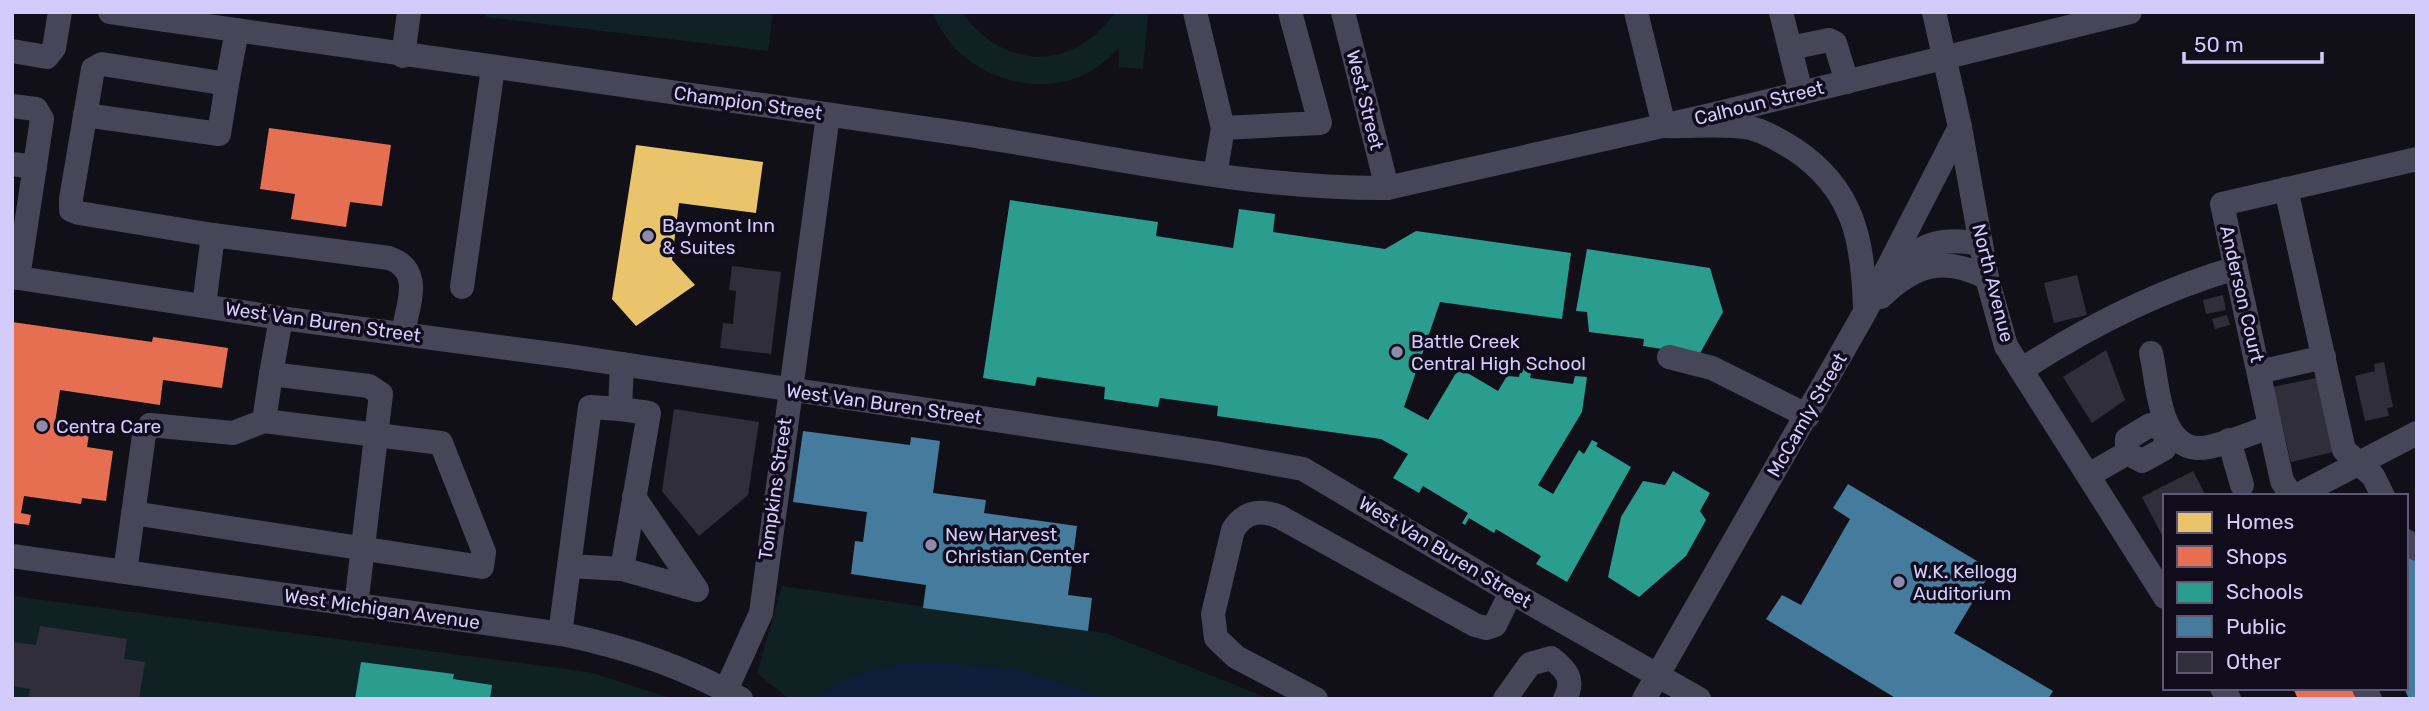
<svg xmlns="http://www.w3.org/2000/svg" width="2429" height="711" font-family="Rubik,sans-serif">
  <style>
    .green { fill: #102123 }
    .water { fill: #0f1e3a }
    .homes { fill: #e9c46a }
    .shops { fill: #e76f51 }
    .schools { fill: #2a9d8f }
    .public { fill: #457b9d }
    .building { fill: #302e3a }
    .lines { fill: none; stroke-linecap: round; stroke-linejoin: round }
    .minor { stroke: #474558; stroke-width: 24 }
    .poi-dot { fill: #8e8aac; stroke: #100c1b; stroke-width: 2.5 }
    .labels { text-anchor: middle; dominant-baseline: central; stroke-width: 7; stroke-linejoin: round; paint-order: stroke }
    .street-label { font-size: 19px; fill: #d2cbfb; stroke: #100c1b }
    .poi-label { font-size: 19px; fill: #d2cbfb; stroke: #100c1b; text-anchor: start }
  </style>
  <rect width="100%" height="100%" fill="#111018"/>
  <g class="green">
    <polygon points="483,12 773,12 768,51 487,17"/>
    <path d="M933 12H962C1003 71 1074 72 1115 12H1148L1143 69 1119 67V47C1107 60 1094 72 1076 78 1022 98 952 68 933 12Z"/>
    <polygon points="782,586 1105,633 1270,699 789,699 757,673"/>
    <polygon points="12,596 589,672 674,699 12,699"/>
  </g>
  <polygon class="water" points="900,664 958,664 1022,671 1109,699 812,699 849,677"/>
  <polygon class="homes" points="636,145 763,162 756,213 679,203 672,260 695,285 636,326 612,299"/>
  <g class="shops">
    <polygon points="269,128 391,145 382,206 350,202 346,227 291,219 295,194 260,189"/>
    <polygon points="12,322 152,342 153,337 228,348 222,388 163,380 160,405 60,390 55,423 90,428 87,447 113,451 106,501 82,498 81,504 24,496 21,513 31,515 29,525 12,523"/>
    <polygon points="2293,688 2356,688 2361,699 2298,699"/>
  </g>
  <g class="schools">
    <polygon points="1010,200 1158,222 1156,236 1233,248 1239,209 1275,214 1273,232 1385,249 1416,231 1571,253 1562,319 1440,302 1404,407 1428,420 1459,368 1498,391 1507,376 1519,377 1521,366 1532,368 1530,378 1573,384 1575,376 1587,377 1582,412 1538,485 1553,494 1579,450 1584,454 1592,440 1598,443 1596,446 1631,467 1567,582 1536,564 1541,556 1496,529 1494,533 1469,518 1465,525 1462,523 1468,513 1423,486 1419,493 1393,478 1408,454 1381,439 1217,416 1218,406 1160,398 1158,407 1104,399 1105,387 1037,377 1035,386 983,378"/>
    <polygon points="1587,249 1710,268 1723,312 1699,355 1643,346 1644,339 1589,332 1587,312 1576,311"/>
    <polygon points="1673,471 1710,493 1700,511 1706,520 1686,556 1639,597 1608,577 1621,517 1643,481 1665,485"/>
    <polygon points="361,662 454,674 453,679 492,685 490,699 355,699"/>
  </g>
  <g class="public">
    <polygon points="803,431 910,445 911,437 940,441 933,493 986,500 984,513 1077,526 1068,595 1092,598 1088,631 923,608 926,585 851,574 855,541 863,542 867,512 793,502"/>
    <polygon points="1848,484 1992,570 1954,633 2053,691 2048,699 1897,699 1766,619 1782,595 1801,605 1850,519 1833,508"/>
    <polygon points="2414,553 2417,558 2417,699 2409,699 2404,688 2406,557"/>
  </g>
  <g class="building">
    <polygon points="732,266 781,272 771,354 720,348 723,323 733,324 736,291 729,290"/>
    <polygon points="2077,275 2087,315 2054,323 2044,283"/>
    <polygon points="2223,295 2226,310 2206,314 2203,300"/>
    <polygon points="2227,315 2230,325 2215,329 2212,319"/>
    <polygon points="2106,350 2125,400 2092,423 2063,377"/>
    <polygon points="2384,362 2393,407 2387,408 2389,416 2365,421 2355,376 2375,371 2374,364"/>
    <polygon points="2316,378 2333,452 2291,462 2273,387"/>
    <polygon points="674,409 759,422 748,495 699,536 662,491"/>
    <polygon points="2193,471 2206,496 2165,496 2165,541 2142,497"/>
    <polygon points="40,626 127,639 124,659 145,662 139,699 28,699 30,689 12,686 12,642 36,645"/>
  </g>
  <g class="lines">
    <g class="minor">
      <path d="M110 12C390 51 670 92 950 132 1095 153 1240 189 1387 188L1711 115 2130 12"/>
      <polyline points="1195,12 1223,128 1215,175"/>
      <polyline points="1343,12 1387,188"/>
      <path d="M1636 12 1664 126C1689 127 1726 123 1750 128 1765 131 1782 142 1794 149 1854 189 1863 240 1865 308"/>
      <polyline points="1781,12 1801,93"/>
      <polyline points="1934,12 1960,127 1987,278 2006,346 2165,597"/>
      <polyline points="1790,48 1829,40 1835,43 1847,82"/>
      <polyline points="12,51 47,57 54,48 60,12"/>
      <polyline points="403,56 409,12"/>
      <polyline points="12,106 36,109 42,119 18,278"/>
      <polyline points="85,115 219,134 227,84"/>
      <polyline points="1223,128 1320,123 1290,12"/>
      <polyline points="12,164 35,167"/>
      <polyline points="2286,189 2344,450 2373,476 2383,496"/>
      <polyline points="213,235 79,213 71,210 71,199 93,69 102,64 227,84 237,30"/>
      <path d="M1903 276C1913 239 1950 238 1981 244"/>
      <polyline points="12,277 281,318 568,356 1215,453 1303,469 1511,592 1699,699"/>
      <polyline points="462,287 493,68"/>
      <path d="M1881 297C1914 265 1944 255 1987 278"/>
      <path d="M204 306 213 235 389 258C424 270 408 304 403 333"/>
      <polyline points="281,318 271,374 369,386 381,394 356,606"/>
      <path d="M2151 353C2158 382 2158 445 2197 448 2215 449 2251 433 2269 427"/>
      <polyline points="1669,357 1712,368 1808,416"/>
      <path d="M2021 370C2087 327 2160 290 2236 268"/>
      <polyline points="2259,372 2324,357"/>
      <polygon points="2150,425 2168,431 2164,449 2142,461 2127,453 2127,439"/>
      <polyline points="2229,440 2242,485"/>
      <polyline points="2089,475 2127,453"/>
      <polyline points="2292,496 2282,481 2222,204 2417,159"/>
      <polyline points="2296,496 2417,433"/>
      <polyline points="133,513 482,567 484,552 441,443 264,421"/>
      <polyline points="2406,541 2417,549"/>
      <path d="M12 556 562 634C626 647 684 666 741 699"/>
      <polyline points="569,566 622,569 649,413 620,409"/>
      <polyline points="622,569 697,590 634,497"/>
      <polyline points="125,572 144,435 150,425 233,433 264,421 271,374"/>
      <polyline points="560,634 590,407 620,409 622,364"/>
      <polyline points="2222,688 2229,699"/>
      <polyline points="2364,688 2370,699"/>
      <polyline points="726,690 761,613 828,115"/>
      <path d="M1316 699 1236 657 1216 638 1213 614 1233 530C1245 511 1260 509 1280 517L1475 625 1486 628 1495 625 1511 592"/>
      <path d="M1505 699 1530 664 1551 658C1567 670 1575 680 1565 699"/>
      <polyline points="1644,699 1865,312 1960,127"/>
    </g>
  </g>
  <g class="poi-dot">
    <circle cx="648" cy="236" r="7"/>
    <circle cx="1397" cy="352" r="7"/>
    <circle cx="42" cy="426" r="7"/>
    <circle cx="931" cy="545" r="7"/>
    <circle cx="1899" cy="582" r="7"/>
  </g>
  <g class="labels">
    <g class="street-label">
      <text transform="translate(1365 100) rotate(76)">West Street</text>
      <text transform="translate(748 103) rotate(8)">Champion Street</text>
      <text transform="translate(1759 103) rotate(-14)">Calhoun Street</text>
      <text transform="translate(1993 283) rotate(76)">North Avenue</text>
      <text transform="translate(2242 294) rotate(77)">Anderson Court</text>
      <text transform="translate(323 322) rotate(8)">West Van Buren Street</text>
      <text transform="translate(884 404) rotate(8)">West Van Buren Street</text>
      <text transform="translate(1807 415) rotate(-60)">McCamly Street</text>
      <text transform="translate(775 489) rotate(-82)">Tompkins Street</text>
      <text transform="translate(1445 552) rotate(31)">West Van Buren Street</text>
      <text transform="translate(382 609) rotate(8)">West Michigan Avenue</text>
    </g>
    <g class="poi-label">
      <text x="662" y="225">Baymont Inn<tspan x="662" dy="22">&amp; Suites</tspan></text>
      <text x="1411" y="341">Battle Creek<tspan x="1411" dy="22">Central High School</tspan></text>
      <text x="56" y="426">Centra Care</text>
      <text x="945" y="534">New Harvest<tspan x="945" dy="22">Christian Center</tspan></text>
      <text x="1913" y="571">W.K. Kellogg<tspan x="1913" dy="22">Auditorium</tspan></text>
    </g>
  </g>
  <rect width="2429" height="711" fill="none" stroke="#d2cbfb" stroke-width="28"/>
  <rect x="2163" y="494" width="245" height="196" fill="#100c1b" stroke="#5e5875" stroke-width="2"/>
  <rect x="2177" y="512" width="35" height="21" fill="#e9c46a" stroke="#5e5875" stroke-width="2"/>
  <text x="2226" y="529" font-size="21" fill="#d2cbfb">Homes</text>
  <rect x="2177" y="546" width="35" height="21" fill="#e76f51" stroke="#5e5875" stroke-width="2"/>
  <text x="2226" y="564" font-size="21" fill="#d2cbfb">Shops</text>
  <rect x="2177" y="582" width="35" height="21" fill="#2a9d8f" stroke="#5e5875" stroke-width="2"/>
  <text x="2226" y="599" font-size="21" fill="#d2cbfb">Schools</text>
  <rect x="2177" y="616" width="35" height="21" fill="#457b9d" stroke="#5e5875" stroke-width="2"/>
  <text x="2226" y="634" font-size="21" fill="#d2cbfb">Public</text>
  <rect x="2177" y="652" width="35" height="21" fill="#302e3a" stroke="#5e5875" stroke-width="2"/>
  <text x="2226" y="669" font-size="21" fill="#d2cbfb">Other</text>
  <path d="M2184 52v10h138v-10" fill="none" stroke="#d2cbfb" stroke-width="3.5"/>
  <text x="2194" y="52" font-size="21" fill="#d2cbfb" stroke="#100c1b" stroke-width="5" paint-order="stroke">50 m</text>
</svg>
